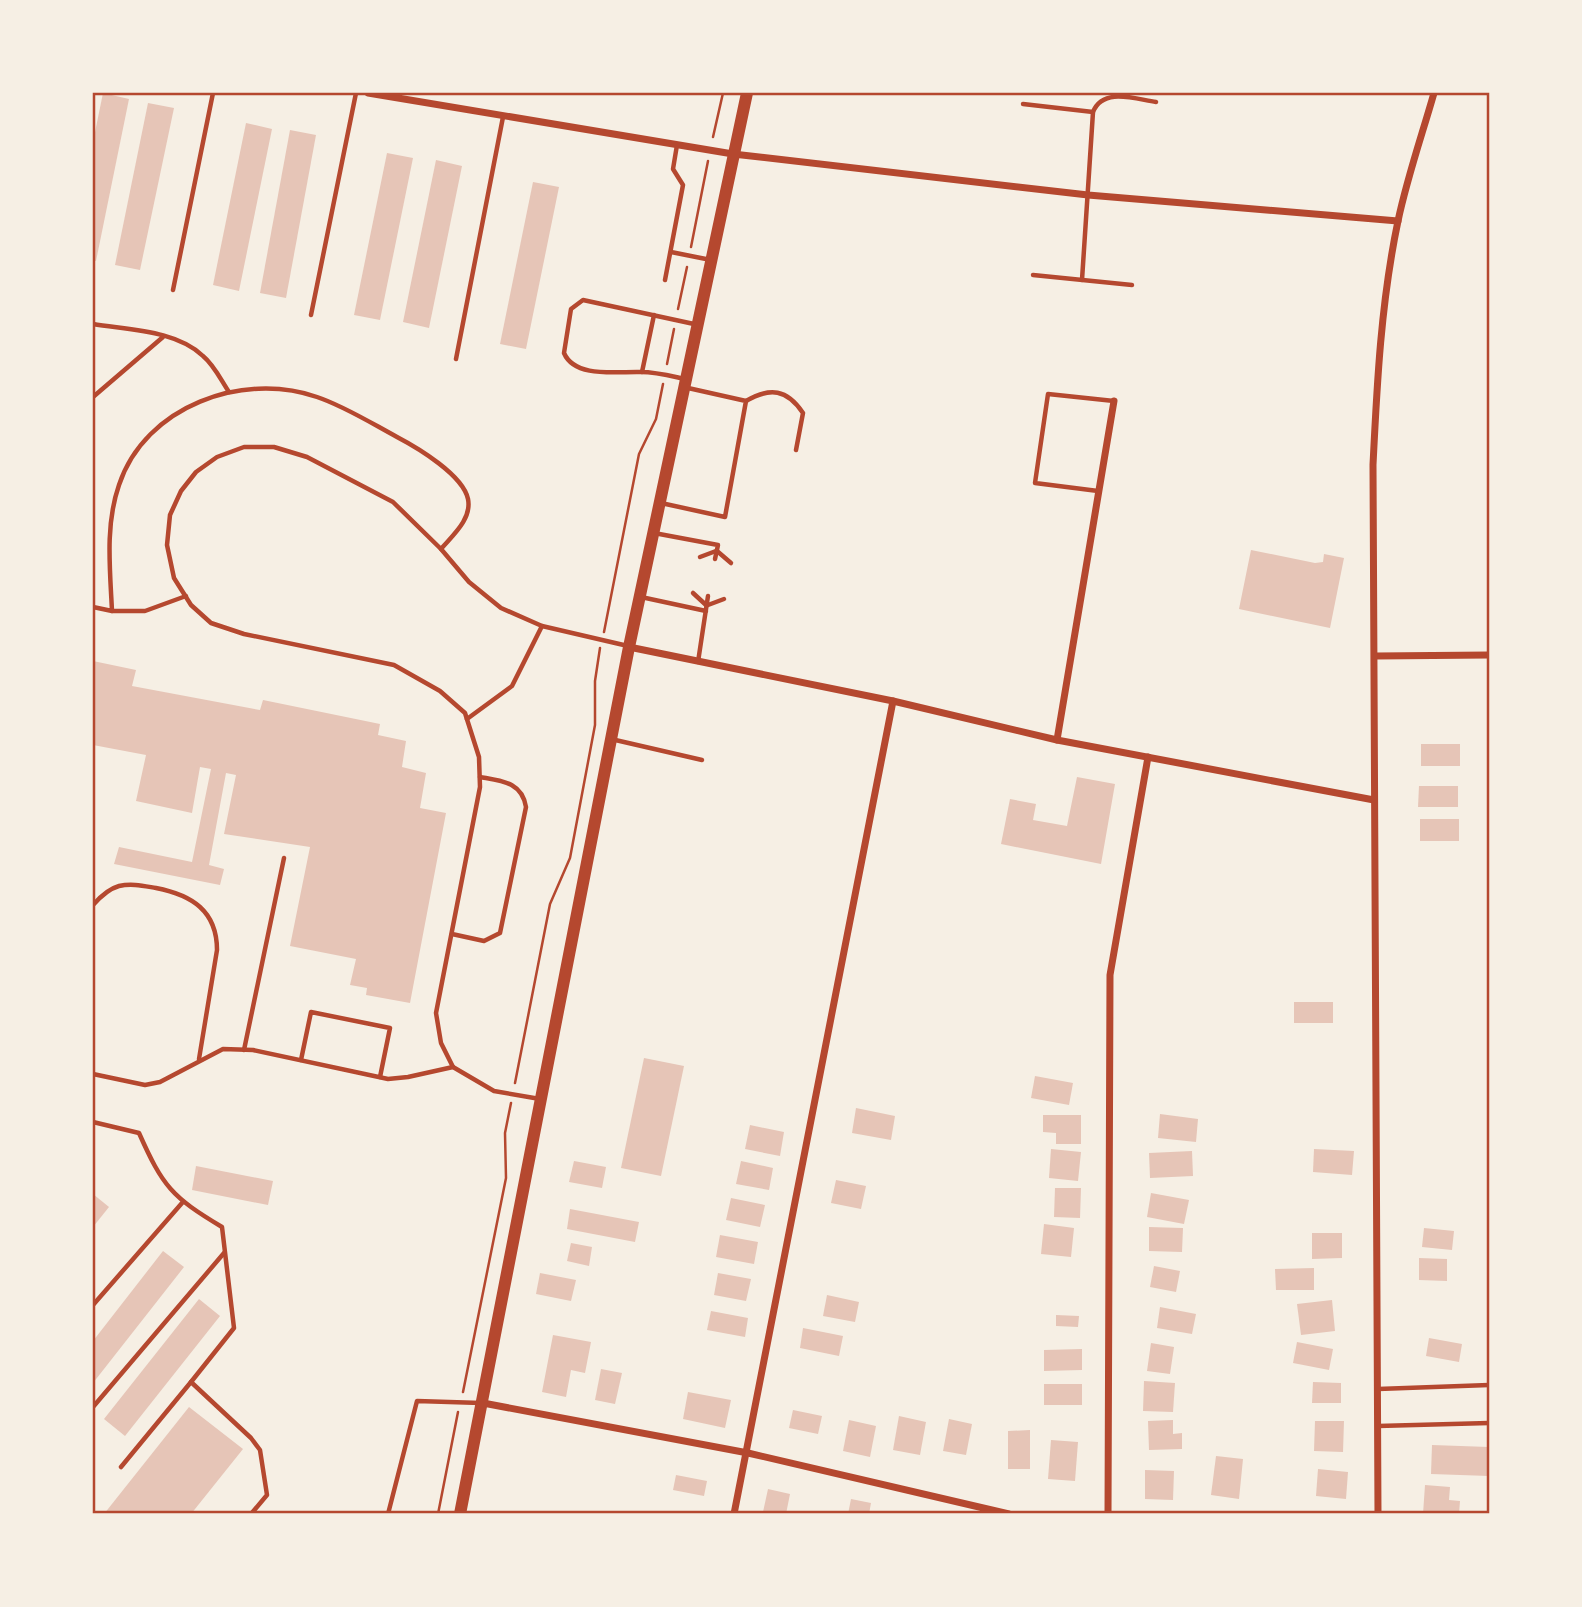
<svg xmlns="http://www.w3.org/2000/svg" width="1582" height="1607" font-family="'IBM Plex Sans',sans-serif">
  <style>
    .building { fill: #e6c5b7 }
    .lines { fill: none; stroke-linecap: round; stroke-linejoin: round }
    .path { stroke: #b5482f; stroke-width: 2.5 }
    .service { stroke: #b5482f; stroke-width: 4.5 }
    .minor { stroke: #b5482f; stroke-width: 7 }
    .tertiary { stroke: #b5482f; stroke-width: 12 }
    .neatline { fill: none; stroke: #b5482f; stroke-width: 2.5 }
  </style>
  <rect width="100%" height="100%" fill="#f6efe4"/>
  <g class="building">
    <polygon points="103,93 129,99 96,261 93,260 93,142"/>
    <polygon points="148,103 174,108 140,270 115,265"/>
    <polygon points="246,123 272,129 239,291 213,285"/>
    <polygon points="290,130 316,135 286,298 260,293"/>
    <polygon points="387,153 413,158 380,320 354,315"/>
    <polygon points="436,160 462,166 429,328 403,322"/>
    <polygon points="533,182 559,187 526,349 500,344"/>
    <polygon points="1251,550 1315,563 1323,562 1324,554 1344,558 1330,628 1239,609"/>
    <polygon points="93,661 136,670 132,686 260,710 263,700 380,724 378,735 406,741 402,767 426,773 420,808 446,813 410,1003 366,995 367,988 350,985 356,959 290,946 310,847 224,834 236,775 226,773 209,865 224,869 220,885 114,864 119,847 192,862 211,769 200,767 192,813 136,801 146,755 93,745"/>
    <rect x="1421" y="744" width="39" height="22"/>
    <polygon points="1077,777 1115,784 1101,864 1001,844 1010,799 1036,804 1033,820 1067,826"/>
    <polygon points="1419,786 1458,786 1458,807 1418,807"/>
    <rect x="1420" y="819" width="39" height="22"/>
    <rect x="1294" y="1002" width="39" height="21"/>
    <polygon points="644,1058 684,1066 661,1176 621,1168"/>
    <polygon points="1035,1076 1073,1083 1069,1105 1031,1098"/>
    <polygon points="856,1108 895,1116 891,1140 852,1133"/>
    <polygon points="1160,1114 1198,1119 1196,1142 1158,1138"/>
    <polygon points="1043,1115 1081,1115 1081,1144 1056,1144 1056,1133 1043,1132"/>
    <polygon points="750,1125 784,1132 780,1156 745,1149"/>
    <polygon points="1051,1149 1081,1152 1078,1181 1049,1178"/>
    <polygon points="1314,1149 1354,1151 1352,1175 1313,1172"/>
    <polygon points="1192,1151 1193,1176 1150,1178 1149,1153"/>
    <polygon points="574,1161 606,1167 602,1188 569,1182"/>
    <polygon points="741,1161 773,1168 769,1190 736,1184"/>
    <polygon points="196,1166 273,1181 268,1205 192,1190"/>
    <polygon points="836,1180 866,1186 861,1209 831,1203"/>
    <polygon points="1055,1188 1081,1188 1080,1218 1054,1217"/>
    <polygon points="1151,1193 1189,1200 1184,1224 1147,1217"/>
    <polygon points="93,1194 109,1207 93,1227"/>
    <polygon points="731,1198 765,1205 760,1227 726,1220"/>
    <polygon points="570,1209 639,1222 635,1242 567,1229"/>
    <polygon points="1044,1224 1074,1228 1071,1257 1041,1254"/>
    <polygon points="1149,1227 1183,1228 1182,1252 1149,1251"/>
    <polygon points="1424,1228 1454,1231 1452,1250 1422,1247"/>
    <polygon points="1312,1233 1342,1233 1342,1258 1312,1259"/>
    <polygon points="720,1235 758,1242 754,1264 716,1257"/>
    <polygon points="571,1243 592,1247 589,1266 567,1261"/>
    <polygon points="163,1251 184,1267 93,1383 93,1341"/>
    <polygon points="1419,1258 1447,1259 1447,1281 1419,1280"/>
    <polygon points="1154,1266 1180,1271 1176,1292 1150,1287"/>
    <polygon points="1314,1268 1314,1290 1276,1290 1275,1269"/>
    <polygon points="540,1273 576,1280 571,1301 536,1294"/>
    <polygon points="718,1273 751,1279 746,1301 714,1295"/>
    <polygon points="827,1295 859,1302 855,1322 823,1316"/>
    <polygon points="199,1299 220,1316 125,1436 104,1419"/>
    <polygon points="1332,1300 1335,1331 1301,1335 1297,1304"/>
    <polygon points="1160,1307 1196,1314 1192,1334 1157,1328"/>
    <polygon points="711,1311 748,1318 745,1337 707,1330"/>
    <polygon points="1056,1315 1079,1316 1078,1327 1056,1326"/>
    <polygon points="803,1328 843,1336 839,1356 800,1348"/>
    <polygon points="553,1335 591,1342 585,1373 571,1370 566,1397 542,1392"/>
    <polygon points="1429,1338 1462,1344 1459,1362 1426,1356"/>
    <polygon points="1297,1342 1333,1349 1329,1370 1293,1363"/>
    <polygon points="1151,1343 1174,1347 1170,1374 1147,1371"/>
    <polygon points="1082,1349 1082,1370 1044,1371 1044,1350"/>
    <polygon points="601,1369 622,1373 615,1404 595,1400"/>
    <polygon points="1144,1381 1175,1383 1173,1412 1143,1411"/>
    <polygon points="1313,1382 1341,1383 1341,1403 1312,1403"/>
    <rect x="1044" y="1384" width="38" height="21"/>
    <polygon points="688,1392 731,1400 725,1428 683,1419"/>
    <polygon points="189,1407 243,1449 191,1514 104,1514"/>
    <polygon points="793,1410 822,1416 818,1434 789,1428"/>
    <polygon points="899,1416 926,1422 920,1455 893,1450"/>
    <polygon points="949,1419 972,1424 966,1455 943,1451"/>
    <polygon points="849,1420 876,1426 870,1457 843,1451"/>
    <polygon points="1173,1420 1173,1434 1182,1433 1182,1449 1149,1450 1148,1421"/>
    <polygon points="1315,1421 1344,1421 1343,1452 1314,1451"/>
    <polygon points="1030,1430 1030,1469 1008,1469 1008,1431"/>
    <polygon points="1051,1440 1078,1442 1075,1481 1048,1479"/>
    <polygon points="1432,1445 1489,1447 1489,1476 1431,1474"/>
    <polygon points="1216,1456 1243,1459 1239,1499 1211,1495"/>
    <polygon points="1318,1469 1348,1472 1346,1499 1316,1496"/>
    <polygon points="1145,1470 1174,1471 1173,1500 1145,1499"/>
    <polygon points="676,1475 707,1481 704,1496 673,1490"/>
    <polygon points="1425,1485 1450,1487 1449,1500 1460,1501 1459,1514 1423,1514"/>
    <polygon points="768,1489 790,1494 786,1514 763,1512"/>
    <polygon points="851,1499 871,1503 869,1514 848,1514"/>
  </g>
  <g class="lines">
    <g class="path">
      <polyline points="713,137 723,93"/>
      <polyline points="691,247 708,161"/>
      <polyline points="678,309 687,267"/>
      <polyline points="667,364 674,329"/>
      <polyline points="604,632 639,454 656,419 663,384"/>
      <polyline points="515,1083 550,904 570,858 595,725 595,681 600,648"/>
      <polyline points="463,1392 506,1178 505,1133 511,1103"/>
      <polyline points="438,1514 458,1412"/>
    </g>
    <g class="service">
      <polyline points="1023,104 1093,112"/>
      <polyline points="671,252 711,260"/>
      <polyline points="1033,275 1132,285"/>
      <polyline points="665,280 683,185 673,169 677,145"/>
      <path d="M1082 280 1093 112C1103 87 1135 99 1156 102"/>
      <polyline points="173,290 213,93"/>
      <polyline points="311,315 356,93"/>
      <path d="M93 324C128 330 176 330 203 356 214 365 221 380 229 392"/>
      <polyline points="456,359 503,117"/>
      <polyline points="642,372 654,315"/>
      <path d="M685 379C671 376 656 372 641 372 619 371 575 379 564 353L571 309 583 300 694 324"/>
      <polyline points="93,397 163,337"/>
      <path d="M746 401C770 387 787 389 803 413L796 450"/>
      <polyline points="1098,491 1035,483 1048,394 1114,401"/>
      <polyline points="661,503 725,517 746,401 688,388"/>
      <polyline points="654,533 718,545 715,559"/>
      <polyline points="717,551 731,563"/>
      <polyline points="700,557 716,551"/>
      <polyline points="693,593 706,605"/>
      <polyline points="641,597 706,611"/>
      <polyline points="708,605 724,599"/>
      <path d="M93 607 112 611C110 569 105 525 119 485 145 406 243 371 317 397 344 406 371 423 397 437 418 448 463 475 468 499 472 519 453 535 441 549"/>
      <polyline points="112,611 145,611 186,596"/>
      <polyline points="698,662 708,596"/>
      <polyline points="467,719 512,686 542,626"/>
      <polyline points="611,739 702,760"/>
      <path d="M93 905C100 897 108 889 119 886 132 883 144 886 156 888 192 895 217 911 217 950L199 1059"/>
      <path d="M452 934 484 941 500 933 526 807C522 782 502 781 480 777"/>
      <polyline points="244,1050 284,858"/>
      <polyline points="301,1060 311,1012 390,1028 380,1077"/>
      <polyline points="453,1067 441,1043 436,1013 480,787 479,757 465,713 440,691 394,665 244,634 211,623 191,605 174,578 167,545 170,515 181,491 196,472 217,457 244,447 274,447 307,457 393,502 441,549 469,582 501,608 542,626 628,646"/>
      <polyline points="93,1074 145,1085 160,1082 223,1049 253,1050 388,1079 408,1077 453,1067 494,1091 540,1099"/>
      <path d="M93 1122 139 1133C163 1187 172 1197 222 1227L234 1328 191 1382"/>
      <polyline points="93,1305 182,1203"/>
      <polyline points="1378,1389 1489,1385"/>
      <polyline points="93,1407 224,1253"/>
      <polyline points="1378,1426 1489,1423"/>
      <polyline points="121,1467 191,1382 251,1438 260,1450 267,1495 251,1514"/>
      <polyline points="388,1514 417,1401 481,1403"/>
    </g>
    <g class="minor">
      <polyline points="368,93 733,154 1088,195 1398,221"/>
      <polyline points="629,647 893,701 1057,740 1374,800"/>
      <polyline points="1376,656 1489,655"/>
      <polyline points="1057,740 1114,401"/>
      <polyline points="483,1403 748,1453 1009,1514"/>
      <polyline points="734,1514 893,701"/>
      <polyline points="1108,1514 1110,975 1148,757"/>
      <path d="M1378 1514 1373 465C1377 383 1381 302 1398 221 1407 178 1422 135 1434 93"/>
    </g>
    <polyline class="tertiary" points="460,1514 629,647 747,93"/>
  </g>
  <rect width="1582" height="1607" fill="none" stroke="#f6efe4" stroke-width="189"/>
  <rect x="94" y="94" width="1394" height="1418" class="neatline"/>
</svg>
